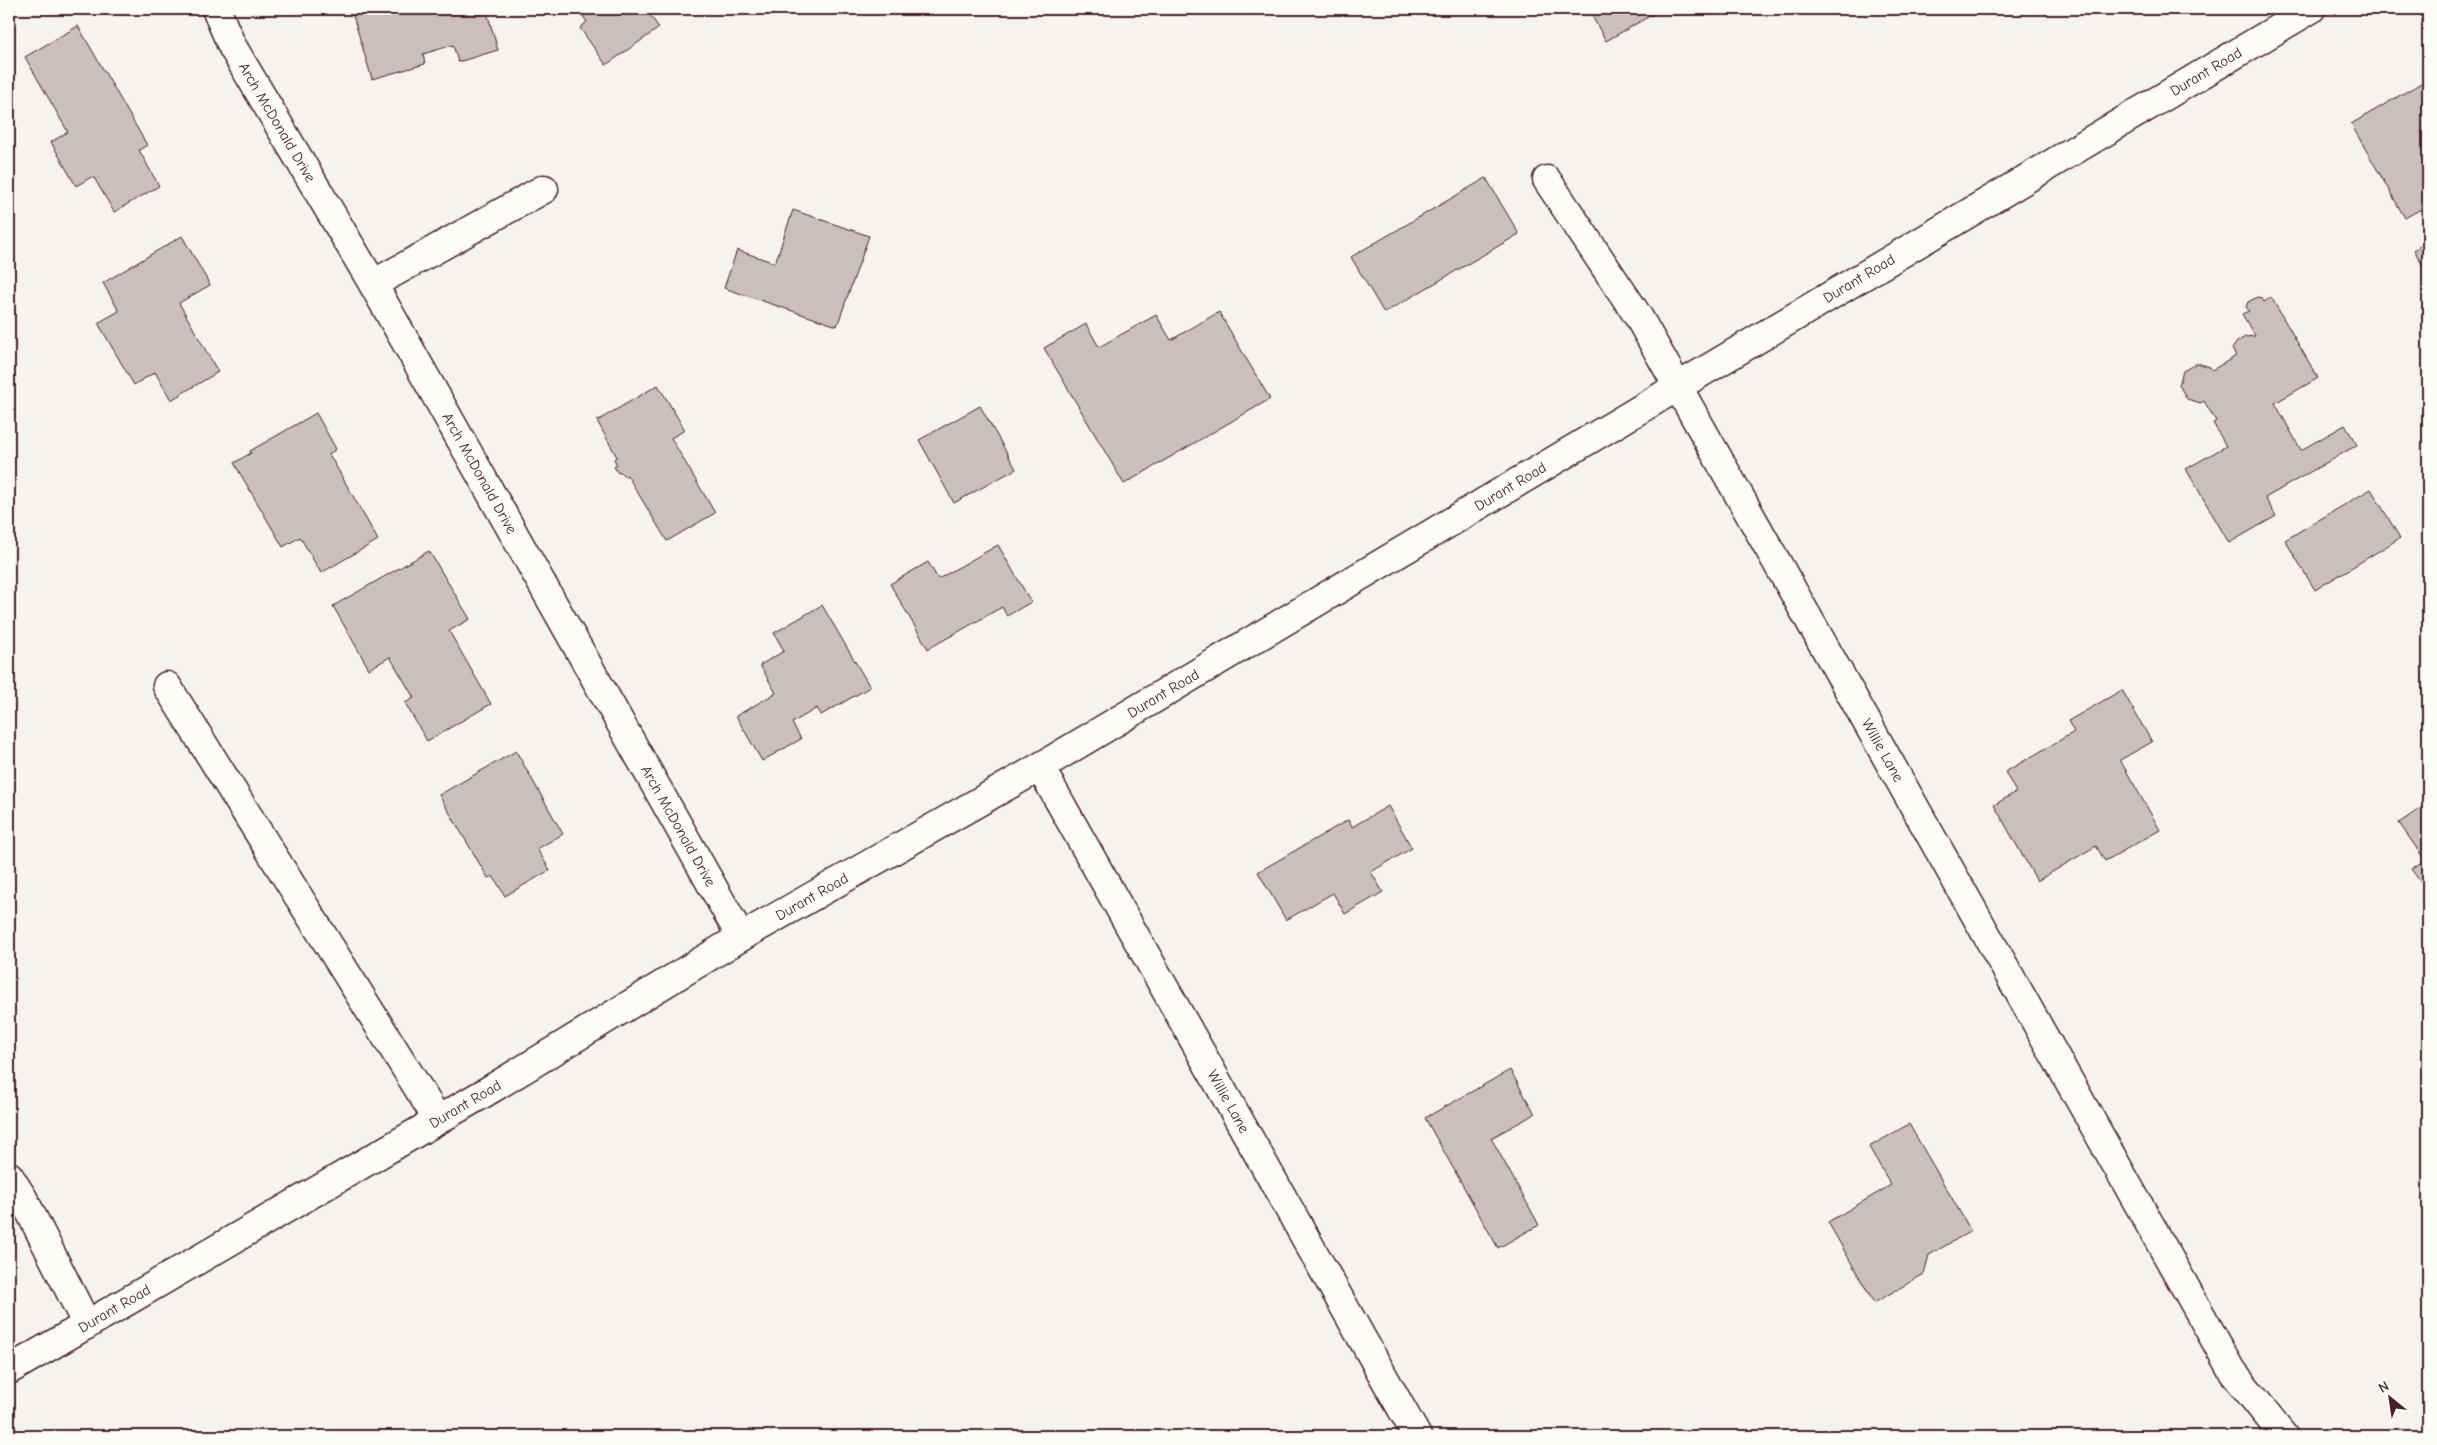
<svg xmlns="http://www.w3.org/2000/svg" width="2437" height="1445" font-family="'Comic Neue',sans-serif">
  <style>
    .building { fill: #cbbfbe; stroke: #4a1f2b }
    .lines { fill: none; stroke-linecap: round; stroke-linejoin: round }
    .minor-casing { stroke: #4a1f2b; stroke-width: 31 }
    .minor { stroke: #fdfcf7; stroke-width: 28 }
    .labels { text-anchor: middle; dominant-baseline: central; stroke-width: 4; stroke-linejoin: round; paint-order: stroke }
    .street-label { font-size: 15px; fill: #4a1f2b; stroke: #fdfcf7 }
  </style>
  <rect width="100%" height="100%" fill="#f6f3ef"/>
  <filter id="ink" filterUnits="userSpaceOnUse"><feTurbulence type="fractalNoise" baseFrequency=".02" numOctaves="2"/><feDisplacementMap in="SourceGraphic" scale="10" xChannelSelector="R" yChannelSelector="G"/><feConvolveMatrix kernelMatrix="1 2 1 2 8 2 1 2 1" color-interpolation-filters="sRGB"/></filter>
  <g filter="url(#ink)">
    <g class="building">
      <polygon points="351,9 438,9 440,15 463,9 486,9 498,50 458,62 453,45 423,54 425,64 372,79"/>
      <polygon points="578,9 659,9 650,15 659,28 606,65 580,28 587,22"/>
      <polygon points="1588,9 1662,9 1606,41"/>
      <polygon points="78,26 147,145 139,150 159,186 114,212 93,176 76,186 51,142 68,132 25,57"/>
      <polygon points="2428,79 2428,205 2405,218 2351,124"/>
      <polygon points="1486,178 1519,234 1384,313 1351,257"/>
      <polygon points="793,210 869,236 837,326 724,288 737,250 775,263"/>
      <polygon points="182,236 210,285 179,303 218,372 171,400 155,372 134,385 98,323 119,311 103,283"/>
      <polygon points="2428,241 2428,275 2414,250"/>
      <polygon points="2257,297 2262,298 2264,302 2271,297 2318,378 2275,403 2301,450 2345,425 2357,445 2265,498 2276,516 2229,543 2186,469 2226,446 2213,423 2216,421 2204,401 2201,403 2187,399 2179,385 2183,371 2197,363 2210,367 2212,370 2236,356 2232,349 2237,342 2245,337 2255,336 2242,314 2249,311 2246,307 2248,302"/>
      <polygon points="1219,312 1270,399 1124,484 1044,348 1086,324 1099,347 1156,315 1171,340"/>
      <polygon points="658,385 685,430 671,438 715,513 667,541 627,475 624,477 621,472 618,473 614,467 617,465 614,459 617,457 597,421"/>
      <polygon points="980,406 1016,469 954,503 919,440"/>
      <polygon points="316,413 336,449 329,454 378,540 321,573 300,537 283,547 234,463 251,453 250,451"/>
      <polygon points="2371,489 2400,538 2315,590 2285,540"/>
      <polygon points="998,545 1031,602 1007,616 1002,607 928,649 890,584 928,562 938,579"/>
      <polygon points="429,551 470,619 449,631 491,704 427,741 405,703 414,698 390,657 369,669 333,606"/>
      <polygon points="822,605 870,687 821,715 817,708 792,723 801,739 762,761 736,716 776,693 760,665 784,651 774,633"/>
      <polygon points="2122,690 2152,742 2120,760 2160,830 2105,861 2096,846 2037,881 1994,805 2016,792 2005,772 2074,732 2068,721"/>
      <polygon points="516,751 563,834 537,849 550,870 505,896 493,876 488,878 439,795"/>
      <polygon points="2428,803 2428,892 2411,869 2425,860 2399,823"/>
      <polygon points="1388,806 1412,848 1371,872 1383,892 1345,914 1333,893 1286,920 1258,872 1348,820 1352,827"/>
      <polygon points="1510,1070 1535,1114 1491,1138 1539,1225 1498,1248 1425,1118"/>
      <polygon points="1909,1124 1971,1231 1929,1255 1924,1274 1874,1303 1828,1222 1891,1185 1869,1147"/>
    </g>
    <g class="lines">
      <g class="minor-casing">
        <g id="minor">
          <path id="s1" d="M216 9 232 46 373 284 741 937"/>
          <path id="s2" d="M1547 180 1638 316 2233 1372 2284 1436"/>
          <polyline points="373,284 544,189"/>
          <polyline points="167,686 438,1120"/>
          <path id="s3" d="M1040 767 1417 1436"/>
          <polyline points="9,1176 23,1198 87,1325"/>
          <path id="s4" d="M9 1370 486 1092 741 937 1040 767 2311 9"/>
        </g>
      </g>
      <use href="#minor" class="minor"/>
    </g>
  </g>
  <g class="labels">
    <g class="street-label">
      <text stroke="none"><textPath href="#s4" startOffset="2552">Durant Road</textPath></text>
      <text stroke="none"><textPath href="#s1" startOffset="129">Arch McDonald Drive</textPath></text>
      <text stroke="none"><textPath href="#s4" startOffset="2148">Durant Road</textPath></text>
      <text stroke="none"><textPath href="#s1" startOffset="534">Arch McDonald Drive</textPath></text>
      <text stroke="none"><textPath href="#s4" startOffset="1742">Durant Road</textPath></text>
      <text stroke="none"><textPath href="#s4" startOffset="1338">Durant Road</textPath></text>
      <text stroke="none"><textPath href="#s2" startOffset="662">Willie Lane</textPath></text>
      <text stroke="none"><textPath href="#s1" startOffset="939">Arch McDonald Drive</textPath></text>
      <text stroke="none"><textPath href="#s4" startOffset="932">Durant Road</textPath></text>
      <text stroke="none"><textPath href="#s3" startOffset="384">Willie Lane</textPath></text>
      <text stroke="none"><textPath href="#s4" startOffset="528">Durant Road</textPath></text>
      <text stroke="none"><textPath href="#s4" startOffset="122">Durant Road</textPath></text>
    </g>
  </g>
  <rect width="2437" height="1445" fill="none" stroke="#fdfcf7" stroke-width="30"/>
  <rect x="15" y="15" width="2407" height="1415" fill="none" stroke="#4a1f2b" stroke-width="2" filter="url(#ink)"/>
  <g transform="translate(2390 1398) rotate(330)" stroke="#fdfcf7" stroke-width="4" paint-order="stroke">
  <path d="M0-4L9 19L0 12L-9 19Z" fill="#4a1f2b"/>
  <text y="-8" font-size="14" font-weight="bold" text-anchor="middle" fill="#4a1f2b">N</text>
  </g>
</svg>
